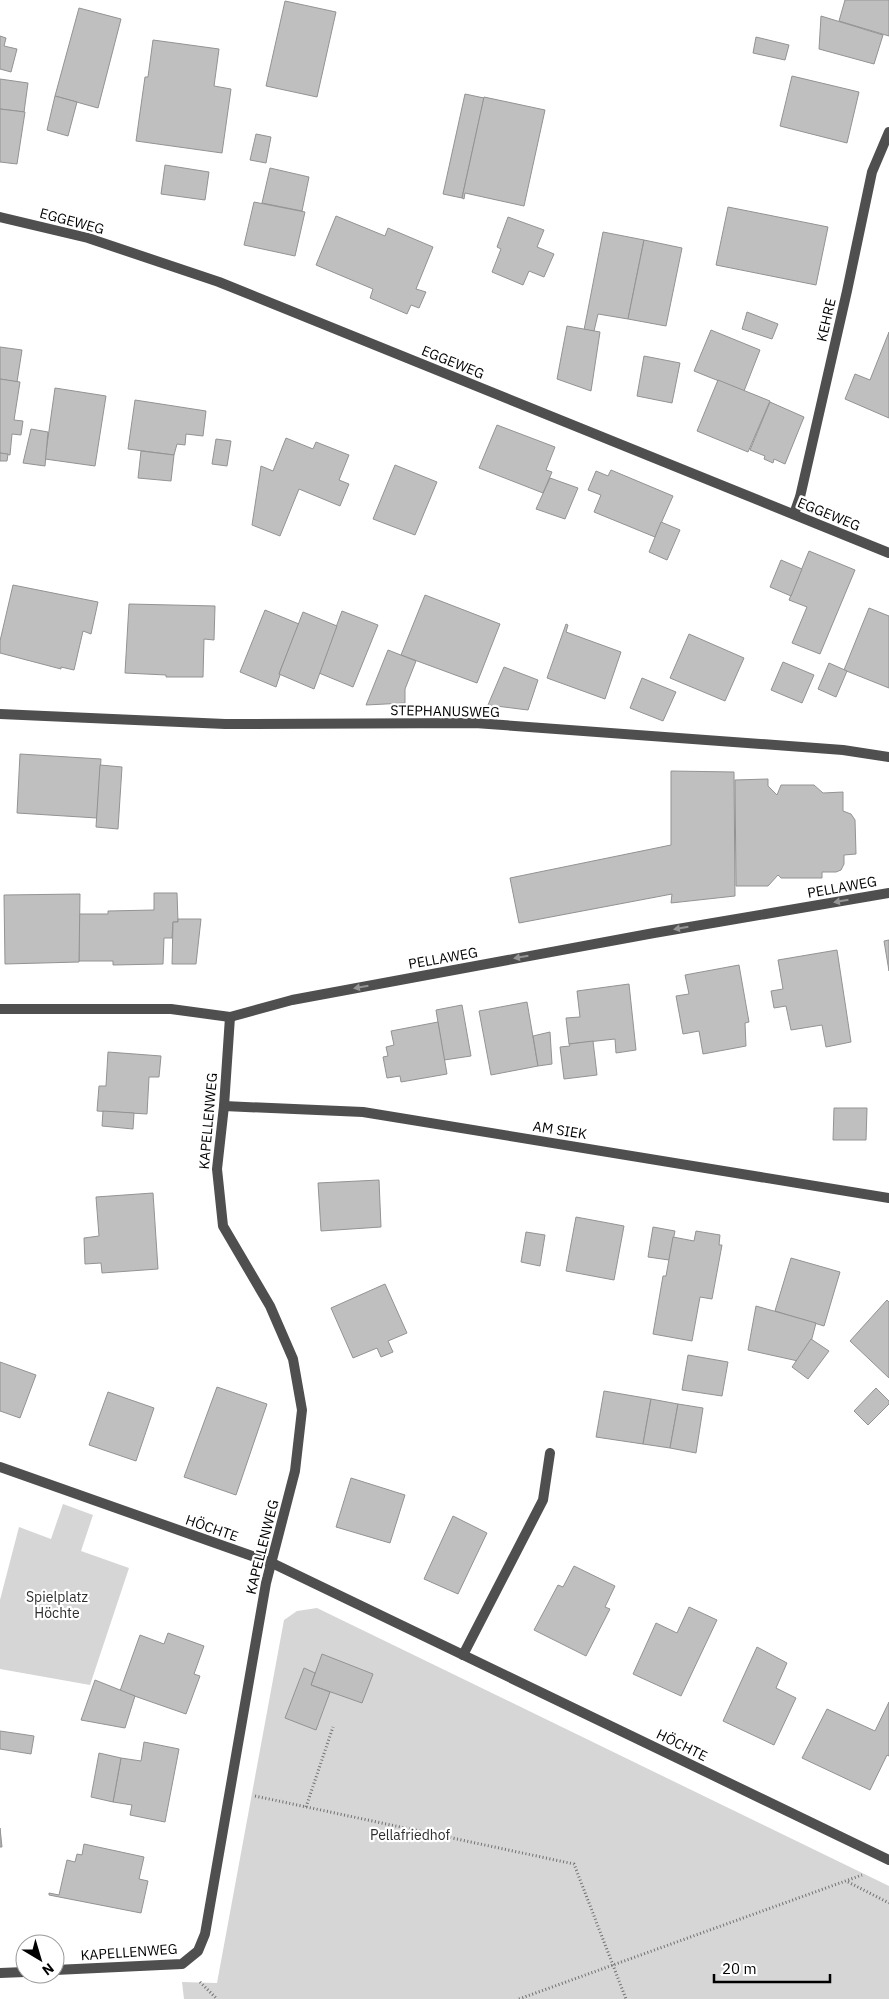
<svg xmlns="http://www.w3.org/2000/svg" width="889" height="1999" font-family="'IBM Plex Sans',sans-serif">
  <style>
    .green { fill: #d6d6d6 }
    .building { fill: #bfbfbf; stroke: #939393 }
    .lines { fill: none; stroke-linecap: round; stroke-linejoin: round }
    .path { stroke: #717171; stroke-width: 3; stroke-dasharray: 1 2.5; stroke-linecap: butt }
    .street { stroke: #4f4f4f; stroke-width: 10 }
    .oneway { fill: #959595 }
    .labels { text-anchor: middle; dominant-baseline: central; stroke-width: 4.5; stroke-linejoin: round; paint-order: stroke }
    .street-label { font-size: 14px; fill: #000; stroke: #fff }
    .park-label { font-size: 14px; fill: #2d2d2d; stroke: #fff }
  </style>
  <rect width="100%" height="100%" fill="#fff"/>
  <g class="green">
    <polygon points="63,1504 93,1515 81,1551 129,1568 90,1685 0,1669 0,1600 19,1527 51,1539"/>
    <polygon points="317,1608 889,1886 889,1999 184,1999 182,1982 217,1983 284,1620 297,1611"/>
  </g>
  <g class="building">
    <polygon points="845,0 889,0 889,36 839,21"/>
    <polygon points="285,1 336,12 317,97 266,86"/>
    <polygon points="79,8 121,19 98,108 55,96"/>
    <polygon points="821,16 883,35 874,64 819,49"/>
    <polygon points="0,36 6,38 4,46 17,49 11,72 0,69"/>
    <polygon points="756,37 789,45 785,60 753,53"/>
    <polygon points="153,40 219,49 214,86 231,89 222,153 136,141 145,77 148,77"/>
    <polygon points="792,76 859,92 847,143 780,126"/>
    <polygon points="0,79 28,83 24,112 0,109"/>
    <polygon points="465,94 484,98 462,198 443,194"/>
    <polygon points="55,96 77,102 68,136 47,130"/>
    <polygon points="484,97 545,110 524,206 465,193 464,199 462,198"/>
    <polygon points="0,109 25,112 17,164 0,162"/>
    <polygon points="256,134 271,137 266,163 250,160"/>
    <polygon points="165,165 209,172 205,200 161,194"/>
    <polygon points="270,168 309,177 302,211 262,203"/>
    <polygon points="254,202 305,212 295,256 244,245"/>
    <polygon points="728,207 828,227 816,285 716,265"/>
    <polygon points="336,216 385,236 388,228 433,247 416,289 426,292 419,308 411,305 407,314 370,298 373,289 316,265"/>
    <polygon points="508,217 544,230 537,247 554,254 544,277 529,271 523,285 492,272 501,249 497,247"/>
    <polygon points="603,232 644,240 628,319 598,314 594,331 584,330"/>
    <polygon points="644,240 682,248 666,326 628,319"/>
    <polygon points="747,312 778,324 772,339 742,329"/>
    <polygon points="567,326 600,332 591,391 557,379"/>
    <polygon points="711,330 760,350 744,391 694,371"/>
    <polygon points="889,332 889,418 845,399 855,374 870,380"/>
    <polygon points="0,347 22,350 17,382 0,379"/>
    <polygon points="644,356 680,363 672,403 637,396"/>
    <polygon points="0,379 20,382 14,420 23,421 21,435 12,434 10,455 0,453"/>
    <polygon points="718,380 770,401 748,452 697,431"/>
    <polygon points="55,388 106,396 95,466 45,459"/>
    <polygon points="135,400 206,411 203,436 186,434 185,445 177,444 174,455 128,449"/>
    <polygon points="770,402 804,417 785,464 774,459 773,463 764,459 765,456 750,450"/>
    <polygon points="497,425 555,447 546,470 552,472 543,493 479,468"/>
    <polygon points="31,429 48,432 45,466 23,463"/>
    <polygon points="286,438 313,449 316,442 349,455 339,480 349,484 340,506 299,489 280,536 252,525 261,466 273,471"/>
    <polygon points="216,439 231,441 227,466 212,464"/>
    <polygon points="141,451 174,455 171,481 138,478"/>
    <polygon points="0,453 8,454 7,461 0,461"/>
    <polygon points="395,465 437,482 415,535 373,519"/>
    <polygon points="611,470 673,496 655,537 594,512 601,495 588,490 596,471 608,476"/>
    <polygon points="550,478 578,488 565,519 536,509"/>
    <polygon points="661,522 680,530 667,560 649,552"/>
    <polygon points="809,551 855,570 820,654 792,643 807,607 789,600"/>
    <polygon points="781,560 802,569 791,596 770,587"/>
    <polygon points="13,585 98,602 91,634 83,631 74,670 61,667 61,669 0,653 0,641"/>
    <polygon points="425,595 500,624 477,683 401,655"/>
    <polygon points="129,604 215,606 214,640 204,639 203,677 166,677 166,675 125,673"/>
    <polygon points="869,608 889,616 889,688 844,670"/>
    <polygon points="265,610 299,624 279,674 280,675 276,687 240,672"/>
    <polygon points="342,611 378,625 353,687 319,673"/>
    <polygon points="303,612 337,626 314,689 279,674"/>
    <polygon points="566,624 568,625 566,632 621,652 605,699 547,678"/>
    <polygon points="689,634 744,658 725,701 670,678"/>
    <polygon points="388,650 416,661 405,689 405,703 366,705"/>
    <polygon points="783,662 814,675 802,703 771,690"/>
    <polygon points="829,663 847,671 836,697 818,689"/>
    <polygon points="504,667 538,680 528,710 488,705"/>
    <polygon points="642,678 676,692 663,721 630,708"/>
    <polygon points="20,754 101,759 97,818 17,813"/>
    <polygon points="100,765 122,767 118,829 96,827"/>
    <polygon points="671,771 734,772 735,896 671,903 672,894 519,923 510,878 671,845"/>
    <polygon points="768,779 768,786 777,795 781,785 814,785 823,793 843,792 843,811 851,814 855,820 856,854 844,855 844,864 841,870 836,872 822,872 822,878 781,878 778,875 768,886 736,886 735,780"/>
    <polygon points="154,893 177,893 178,922 173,922 172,938 164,938 163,964 113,965 113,961 79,961 79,914 108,914 108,911 154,910"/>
    <polygon points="80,894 79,962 5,964 4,895"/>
    <polygon points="178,919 201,919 196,964 172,964 173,922 178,922"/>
    <polygon points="889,940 889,971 884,941"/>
    <polygon points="837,950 851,1042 826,1047 822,1025 791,1030 786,1006 774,1008 771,991 783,989 778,960"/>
    <polygon points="739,965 749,1022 745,1023 746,1046 703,1054 699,1031 683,1034 676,996 689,994 685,975"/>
    <polygon points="629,984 636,1050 616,1053 615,1039 569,1044 566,1018 580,1017 577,991"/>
    <polygon points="527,1002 538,1066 491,1075 479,1011"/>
    <polygon points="462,1005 471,1056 444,1060 436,1010"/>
    <polygon points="438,1022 447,1074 401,1082 400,1076 387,1078 383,1057 388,1056 386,1047 394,1045 391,1031"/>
    <polygon points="550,1032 552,1064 538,1066 533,1036"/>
    <polygon points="593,1041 597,1075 564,1079 560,1047 570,1046 569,1044"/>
    <polygon points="108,1052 161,1056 159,1077 149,1077 147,1114 97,1111 99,1086 106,1086"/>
    <polygon points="834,1108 867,1108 866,1140 833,1140"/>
    <polygon points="103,1111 134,1113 133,1129 102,1126"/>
    <polygon points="379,1180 381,1227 321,1231 318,1183"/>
    <polygon points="153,1193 158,1269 102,1273 101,1263 85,1264 84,1238 99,1236 96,1197"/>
    <polygon points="576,1217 624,1226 614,1280 566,1271"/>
    <polygon points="653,1227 675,1231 669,1260 648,1257"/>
    <polygon points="696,1231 720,1235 719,1245 722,1245 712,1299 700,1297 692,1341 653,1334 663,1276 666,1276 673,1237 694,1241"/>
    <polygon points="526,1232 545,1235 540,1266 521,1262"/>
    <polygon points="791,1258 840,1272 824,1326 775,1311"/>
    <polygon points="385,1284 407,1333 388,1341 393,1352 381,1357 377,1348 353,1358 331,1308"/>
    <polygon points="887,1300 889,1302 889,1378 850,1341"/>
    <polygon points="756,1306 816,1323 811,1342 798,1361 748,1350"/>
    <polygon points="811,1339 829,1351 808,1379 792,1367"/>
    <polygon points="688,1355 728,1362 722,1396 682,1390"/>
    <polygon points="0,1362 36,1375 20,1418 0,1411"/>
    <polygon points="217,1387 267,1404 236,1495 184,1477"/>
    <polygon points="876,1388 889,1401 889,1404 868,1425 854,1411"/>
    <polygon points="604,1391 651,1399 643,1444 596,1437"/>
    <polygon points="108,1392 154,1408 136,1461 89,1445"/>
    <polygon points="651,1399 678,1404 670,1448 643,1444"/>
    <polygon points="678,1404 703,1408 696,1453 670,1448"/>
    <polygon points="351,1478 405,1495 390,1543 336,1527"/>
    <polygon points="453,1516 487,1533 458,1594 424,1579"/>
    <polygon points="574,1566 615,1586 605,1607 610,1609 586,1656 534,1630 558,1585 563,1587"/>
    <polygon points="689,1607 717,1620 681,1696 633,1674 656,1623 677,1633"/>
    <polygon points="168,1633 204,1646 194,1674 200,1676 186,1714 120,1691 140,1635 164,1644"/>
    <polygon points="757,1647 787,1663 776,1688 796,1698 774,1745 723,1721"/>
    <polygon points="322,1654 373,1674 362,1703 311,1685"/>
    <polygon points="304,1668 315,1673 311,1685 330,1692 316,1730 285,1718"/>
    <polygon points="95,1680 135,1696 125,1728 81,1720"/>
    <polygon points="889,1702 889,1756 887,1755 870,1790 802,1758 827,1709 875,1731"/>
    <polygon points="0,1731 34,1736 31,1754 0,1749"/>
    <polygon points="144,1742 179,1749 165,1822 130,1815 132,1805 113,1802 121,1758 141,1761"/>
    <polygon points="99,1753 121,1758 113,1802 91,1797"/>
    <polygon points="0,1828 2,1847 0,1847"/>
    <polygon points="84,1844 144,1857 139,1879 148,1881 141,1913 49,1895 49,1893 59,1895 67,1860 75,1862 77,1854 82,1855"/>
  </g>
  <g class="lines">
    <g class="path">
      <polyline points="255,1796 574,1864 626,1999"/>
      <polyline points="306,1807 333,1727"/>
      <polyline points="848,1882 889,1903"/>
      <polyline points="200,1982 217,1999"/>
      <polyline points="519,1999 862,1875"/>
    </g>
    <g class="street">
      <polyline points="0,217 88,238 219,282 889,553"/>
      <polyline points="794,514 800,497 847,291 872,172 889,132"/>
      <polyline points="0,714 225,724 475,723 843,750 889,757"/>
      <polyline points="0,1009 171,1009 230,1017 292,1000 654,933 889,893"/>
      <polyline points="224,1106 363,1112 889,1198"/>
      <polyline points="0,1467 272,1563 889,1860"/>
      <polyline points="463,1655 543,1500 550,1453"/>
      <polyline points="55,1970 182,1964 198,1951 205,1934 266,1583 295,1471 302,1410 293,1359 270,1306 223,1226 217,1169 224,1106 230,1017"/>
      <polyline points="0,1973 25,1972"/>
    </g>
  </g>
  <defs><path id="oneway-solid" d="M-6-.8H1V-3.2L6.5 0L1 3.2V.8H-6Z" transform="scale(1.25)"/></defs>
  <g class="oneway">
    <use href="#oneway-solid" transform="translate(841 901) rotate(170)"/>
    <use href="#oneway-solid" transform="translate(681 928) rotate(170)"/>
    <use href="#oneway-solid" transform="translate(521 957) rotate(170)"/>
    <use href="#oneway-solid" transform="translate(361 987) rotate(170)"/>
  </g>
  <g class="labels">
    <g class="street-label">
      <text transform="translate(72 221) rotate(15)">EGGEWEG</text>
      <text transform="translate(826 320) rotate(-77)">KEHRE</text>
      <text transform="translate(453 362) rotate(22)">EGGEWEG</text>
      <text transform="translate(829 514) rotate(22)">EGGEWEG</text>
      <text transform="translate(445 711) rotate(1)">STEPHANUSWEG</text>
      <text transform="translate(842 887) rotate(-10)">PELLAWEG</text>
      <text transform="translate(443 958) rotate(-10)">PELLAWEG</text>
      <text transform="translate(208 1121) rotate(-85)">KAPELLENWEG</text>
      <text transform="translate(560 1130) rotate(9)">AM SIEK</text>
      <text transform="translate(212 1528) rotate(19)">HÖCHTE</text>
      <text transform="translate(262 1547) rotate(-76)">KAPELLENWEG</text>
      <text transform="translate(682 1745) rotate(26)">HÖCHTE</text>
      <text transform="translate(129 1952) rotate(-4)">KAPELLENWEG</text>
    </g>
    <g class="park-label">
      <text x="57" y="1597">Spielplatz<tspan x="57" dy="16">Höchte</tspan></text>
      <text x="410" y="1835">Pellafriedhof</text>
    </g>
  </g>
  <g transform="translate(40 1959) rotate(142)"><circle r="24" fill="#ffffff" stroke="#999999"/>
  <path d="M0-4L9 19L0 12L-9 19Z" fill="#000000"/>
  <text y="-8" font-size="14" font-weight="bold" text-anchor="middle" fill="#000000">N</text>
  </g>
  <path d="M714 1974v8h116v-8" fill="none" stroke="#000000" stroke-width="2.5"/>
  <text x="722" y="1974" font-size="15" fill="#000000" stroke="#ffffff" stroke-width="4" paint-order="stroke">20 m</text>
</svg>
